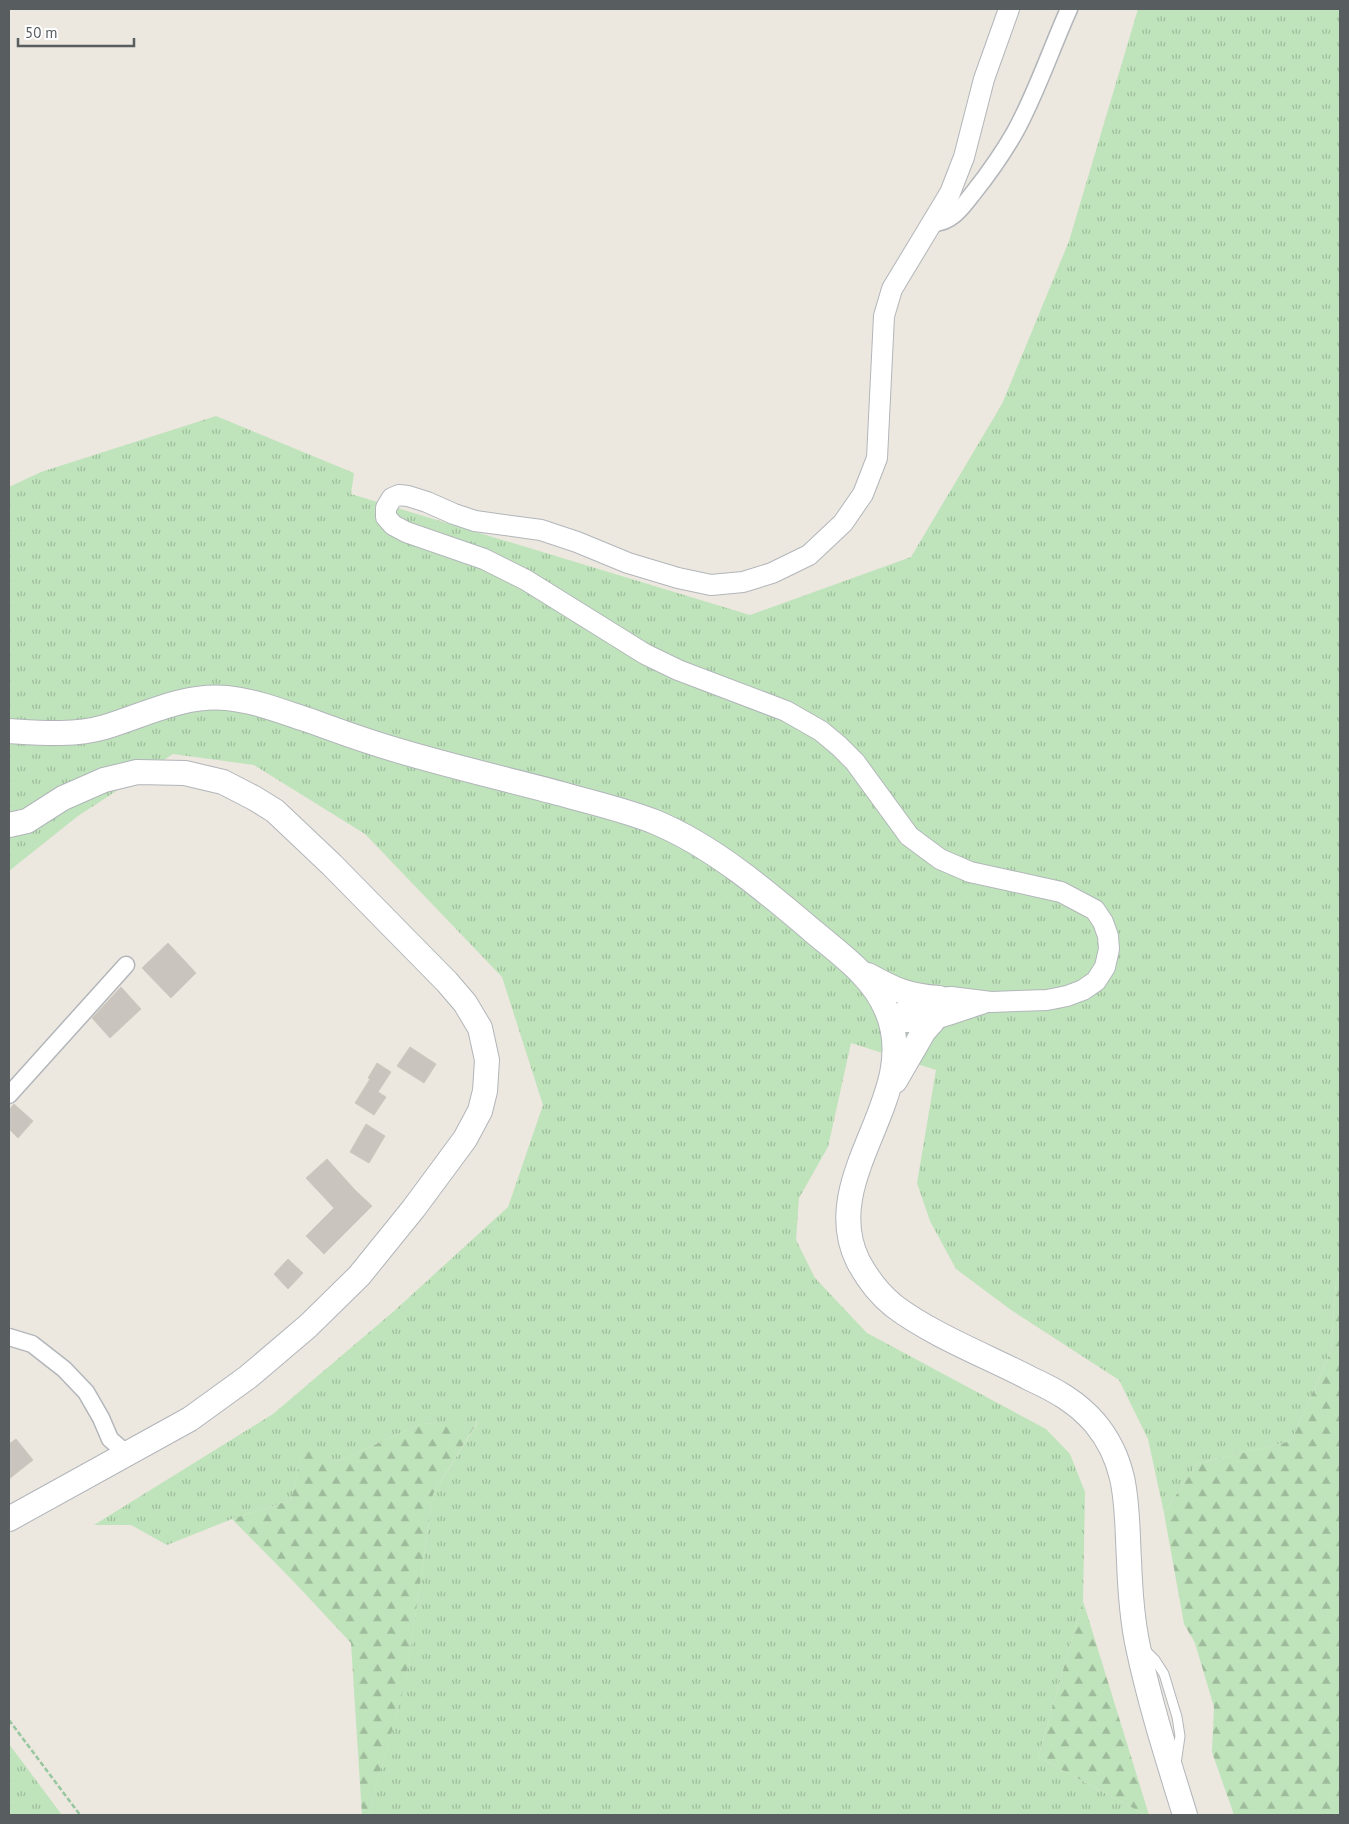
<svg xmlns="http://www.w3.org/2000/svg" width="1349" height="1824" font-family="'PT Sans',sans-serif">
  <style>
    .grass { fill: url(#grass-tufts) }
    .forest { fill: url(#forest-firs) }
    .building { fill: #c9c4bd; stroke: #d0c8be }
    .lines { fill: none; stroke-linecap: round; stroke-linejoin: round }
    .service-casing { stroke: #b2b6ba; stroke-width: 11 }
    .minor-casing { stroke: #b2b6ba; stroke-width: 19 }
    .tertiary-casing { stroke: #b2b6ba; stroke-width: 22 }
    .secondary-casing { stroke: #b1b5ba; stroke-width: 26 }
    .path { stroke: #96c79e; stroke-width: 2.5; stroke-dasharray: 5 2.5; stroke-linecap: butt }
    .service { stroke: #fff; stroke-width: 9 }
    .minor { stroke: #fff; stroke-width: 16 }
    .tertiary { stroke: #fff; stroke-width: 20 }
    .secondary { stroke: #fff; stroke-width: 24 }
  </style>
  <defs>
    <pattern id="grass-tufts" width="24" height="20" patternUnits="userSpaceOnUse" patternTransform="scale(1.25)"><rect width="24" height="20" fill="#bfe4bb"/><path d="M3 7l-1-3M5 7V3M7 7l1-3M15 17l-1-3M17 17v-4M19 17l1-3" fill="none" stroke="#9ebc9b"/></pattern>
    <pattern id="forest-firs" width="22" height="20" patternUnits="userSpaceOnUse" patternTransform="scale(1.25)"><rect width="22" height="20" fill="#bfe4bb"/><path d="M5 1l3.5 6h-7zM16 11l3.5 6h-7z" fill="#9ebc9b"/></pattern>
  </defs>
  <rect width="100%" height="100%" fill="#ece7df"/>
  <g class="grass">
    <polygon points="1138,9 1340,9 1340,1270 1336,1281 1331,1351 1291,1441 1197,1464 1164,1513 1148,1439 1119,1380 1011,1310 956,1269 930,1221 917,1183 936,1070 851,1043 828,1147 799,1198 796,1240 815,1278 867,1333 1046,1429 1070,1454 1085,1492 1083,1601 1038,1757 1146,1815 368,1815 406,1680 433,1494 478,1422 421,1424 339,1461 303,1448 291,1500 232,1519 167,1545 131,1525 94,1525 273,1414 393,1312 508,1207 543,1105 502,977 365,834 254,765 173,754 78,816 9,871 9,487 41,472 216,416 354,473 351,494 750,615 911,557 1002,404 1069,241"/>
    <polygon points="9,1744 62,1815 9,1815"/>
  </g>
  <g class="forest">
    <polygon points="1340,1270 1340,1815 1234,1815 1212,1752 1214,1707 1195,1643 1184,1624 1164,1513 1197,1464 1291,1441 1331,1351 1336,1281"/>
    <polygon points="478,1421 433,1494 406,1681 368,1815 362,1815 351,1643 295,1583 232,1519 291,1500 303,1447 339,1461 421,1424"/>
    <polygon points="1083,1601 1149,1815 1146,1815 1038,1757"/>
  </g>
  <g class="building">
    <polygon points="168,943 196,973 171,998 142,968"/>
    <polygon points="121,987 141,1009 110,1038 92,1018"/>
    <polygon points="410,1047 436,1064 424,1083 397,1066"/>
    <polygon points="377,1063 391,1072 378,1092 386,1097 374,1115 355,1103 370,1079 368,1078"/>
    <polygon points="14,1104 33,1121 18,1138 9,1129 9,1110"/>
    <polygon points="366,1124 385,1136 369,1163 350,1152"/>
    <polygon points="327,1159 355,1190 372,1206 324,1254 306,1236 334,1208 306,1178"/>
    <polygon points="288,1259 303,1273 288,1289 274,1274"/>
    <polygon points="16,1439 33,1460 9,1479 9,1444"/>
  </g>
  <g class="lines">
    <g class="service-casing">
      <polyline id="service" points="1144,1649 1155,1660 1164,1674 1177,1717 1180,1736 1176,1764"/>
    </g>
    <g class="minor-casing">
      <g id="minor">
        <path d="M933 223C952 223 963 206 974 192 989 173 1003 153 1015 132 1036 94 1051 49 1069 9"/>
        <polyline points="9,1095 126,965"/>
        <polyline points="9,1337 32,1344 64,1369 86,1392 101,1418 110,1439 128,1455"/>
      </g>
    </g>
    <g class="tertiary-casing">
      <g id="tertiary">
        <polyline points="890,1019 913,1006 939,998 951,997 991,1002 1047,1000 1067,996 1083,990 1096,981 1105,967 1109,949 1108,936 1103,922 1095,910 1061,892 970,872 940,859 909,836 855,762 839,746 821,731 786,711 678,670 645,654 526,580 484,559 406,532 393,525 386,517 386,508 392,498 399,495 408,496 427,502 454,514 475,521 541,530 577,542 628,563 678,578 711,585 743,582 772,573 809,555 843,523 863,494 877,458 884,316 892,289 950,193 964,157 984,79 1009,9"/>
        <path d="M890 1019C922 1029 951 1013 982 1004"/>
      </g>
    </g>
    <g class="secondary-casing">
      <g id="secondary">
        <path d="M9 731C41 733 74 736 105 727 145 715 183 694 227 698 256 701 283 712 311 721 338 731 366 741 393 749 449 766 506 779 562 794 593 803 625 810 655 822 713 846 767 892 814 932 841 955 872 976 886 1009 925 1095 816 1176 858 1261 867 1278 879 1294 894 1306 932 1335 989 1357 1031 1379 1055 1390 1077 1402 1095 1423 1130 1465 1126 1509 1129 1560 1130 1589 1132 1619 1138 1647 1150 1704 1168 1760 1185 1815"/>
        <polyline points="9,825 27,821 63,798 104,780 137,772 185,773 223,782 254,798 275,811 332,865 447,982 465,1003 480,1028 487,1060 485,1091 480,1111 465,1139 414,1208 359,1276 308,1326 248,1377 190,1419 9,1519"/>
        <path d="M868 975C895 990 908 996 939 998"/>
        <polyline points="895,1081 924,1031 933,1021"/>
      </g>
    </g>
    <polyline class="path" points="9,1720 80,1815"/>
    <use href="#service" class="service"/>
    <use href="#minor" class="minor"/>
    <use href="#tertiary" class="tertiary"/>
    <use href="#secondary" class="secondary"/>
  </g>
  <rect width="1349" height="1824" fill="none" stroke="#585d60" stroke-width="20"/>
  <path d="M18 38v8h116v-8" fill="none" stroke="#585d60" stroke-width="2.5"/>
  <text x="25" y="38" font-size="15" fill="#585d60" stroke="#ffffff" stroke-width="4" paint-order="stroke">50 m</text>
</svg>
